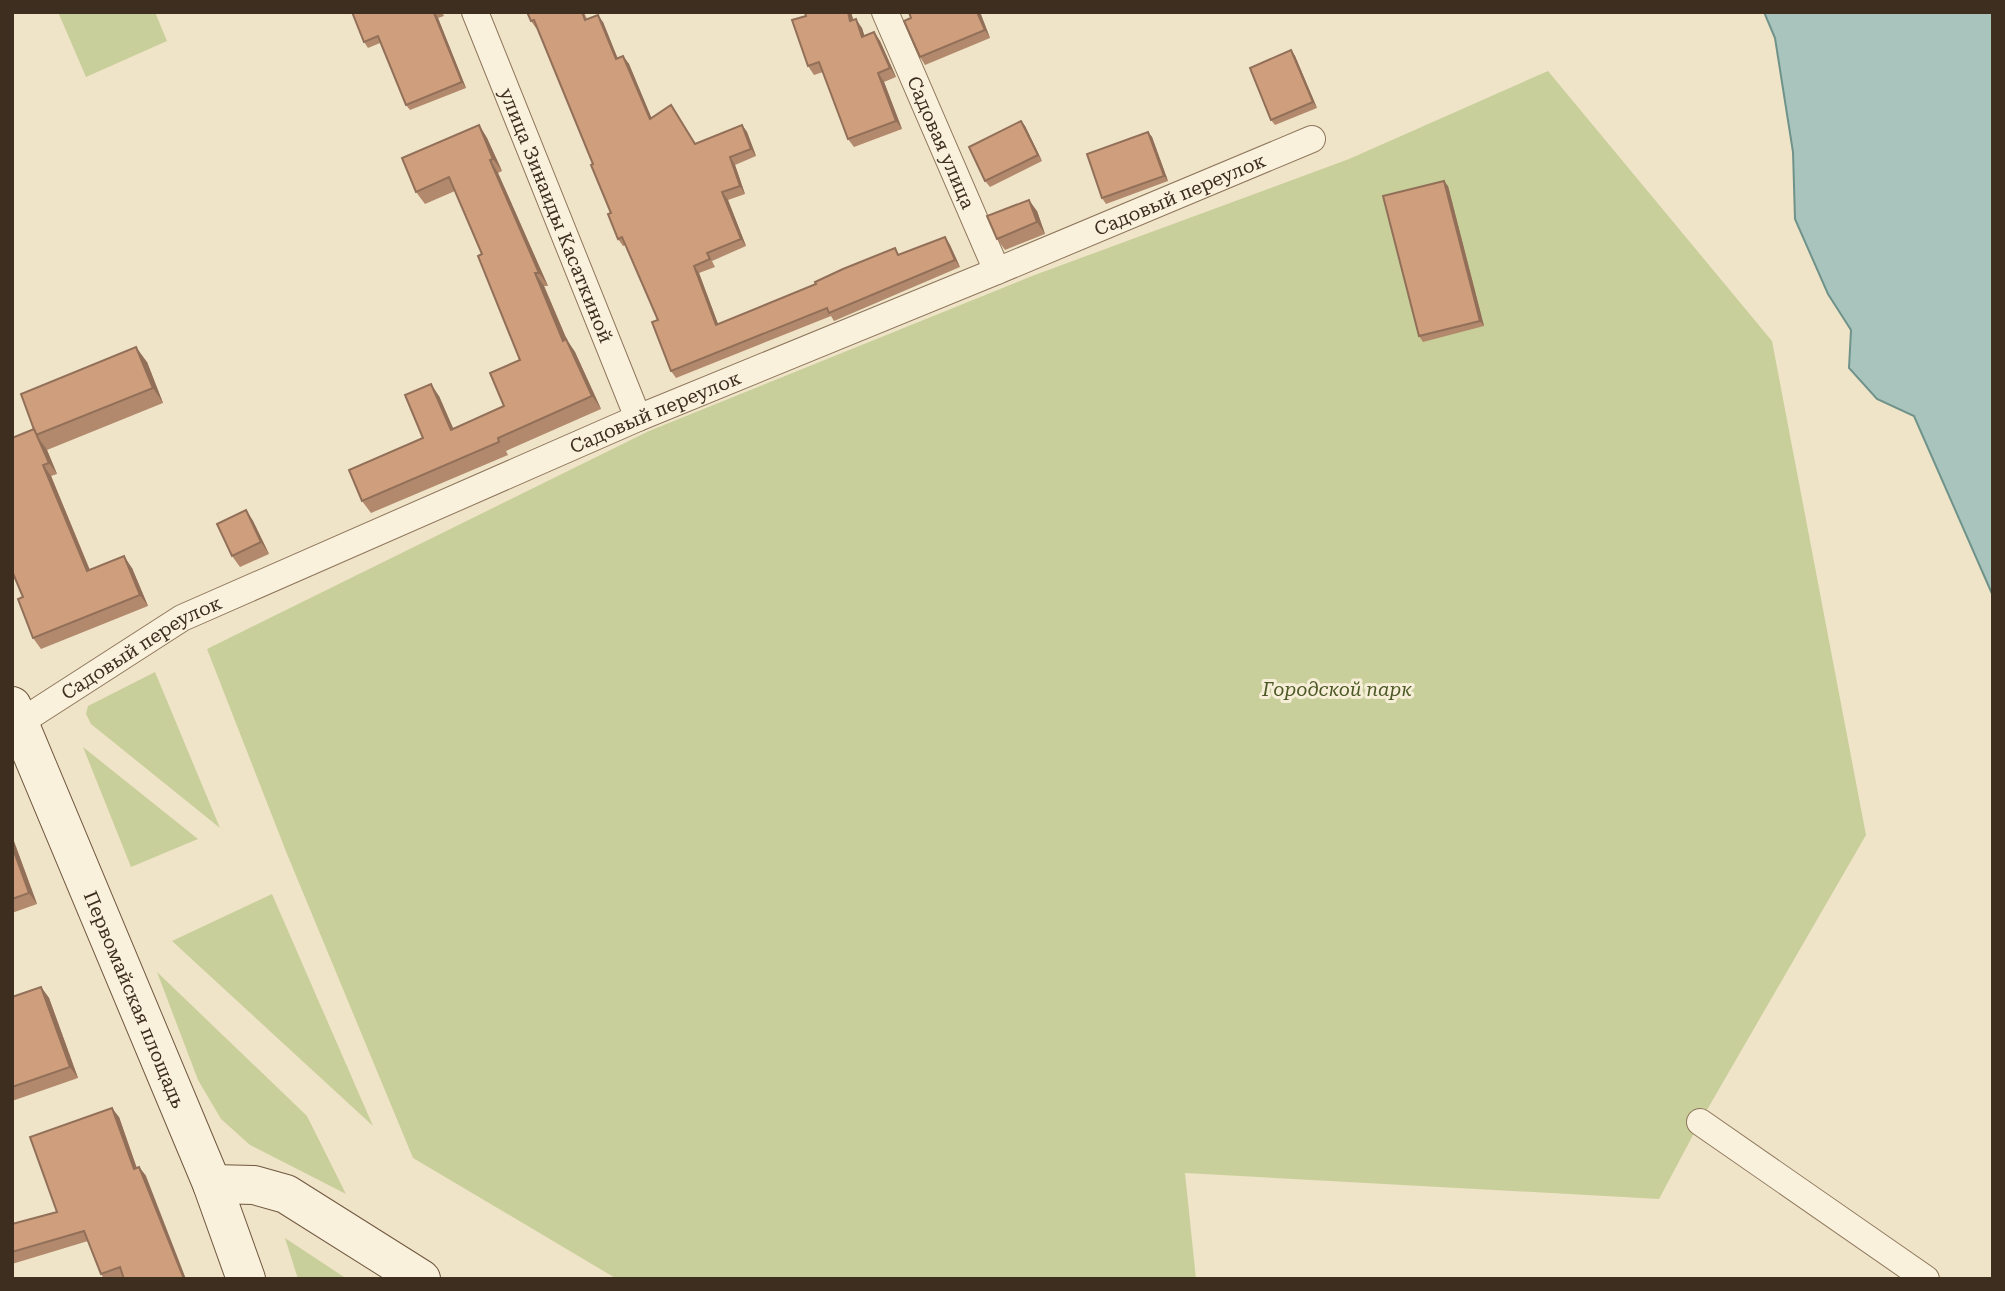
<svg xmlns="http://www.w3.org/2000/svg" width="2005" height="1291" font-family="'Roboto Serif',serif">
  <style>
    .green { fill: #c9cf9b }
    .water { fill: #a9c4bc; stroke: #6f938a; stroke-width: 2 }
    .lines { fill: none; stroke-linecap: round; stroke-linejoin: round }
    .street-casing { stroke: #8d765c; stroke-width: 28 }
    .secondary-casing { stroke: #6f573f; stroke-width: 40 }
    .street { stroke: #faf1dc; stroke-width: 26 }
    .secondary { stroke: #faf1dc; stroke-width: 38 }
    .wall { fill: #b2896c }
    .shaded-wall { fill: #916f58 }
    .building { fill: #cf9f7d; stroke: #916f58; stroke-width: 2 }
    .labels { text-anchor: middle; dominant-baseline: central; stroke-width: 6; stroke-linejoin: round; paint-order: stroke }
    .street-label { font-size: 19px; fill: #3d2e20; stroke: #f7eed8 }
    .park-label { font-size: 19px; font-style: italic; fill: #4d5a26; stroke: #f7eed8 }
  </style>
  <rect width="100%" height="100%" fill="#f0e4c8"/>
  <g class="green">
    <polygon points="58,12 155,12 167,41 86,77"/>
    <polygon points="1548,71 1772,341 1866,835 1700,1122 1659,1199 1185,1173 1196,1279 617,1279 413,1158 287,854 207,649 649,431 1032,276 1349,159"/>
    <polygon points="155,672 220,828 91,724 86,714 88,706"/>
    <polygon points="83,747 198,839 131,867"/>
    <polygon points="272,894 373,1126 172,941"/>
    <polygon points="157,972 307,1116 346,1194 250,1145 221,1119 198,1080"/>
    <polygon points="285,1238 347,1279 298,1279"/>
  </g>
  <polygon class="water" points="1764,12 1993,12 1993,596 1914,416 1877,399 1849,368 1851,330 1828,294 1795,219 1793,152 1775,38"/>
  <g class="lines">
    <g class="street-casing">
      <g id="street">
        <path id="s1" d="M475 12 638 418"/>
        <path id="s2" d="M885 12 997 271"/>
        <path id="s3" d="M19 723 182 618 638 418 997 271 1312 139"/>
        <polyline points="1700,1122 1926,1279"/>
      </g>
    </g>
    <g class="secondary-casing">
      <g id="secondary">
        <path id="s4" d="M12 706 212 1184 246 1279"/>
        <polyline points="212,1184 254,1185 286,1194 421,1279"/>
      </g>
    </g>
    <use href="#street" class="street"/>
    <use href="#secondary" class="secondary"/>
  </g>
  <g class="wall">
    <polygon points="352,12 442,12 444,16 438,18 466,88 410,110 406,105 380,43 368,48 364,42"/>
    <polygon points="527,12 584,12 587,19 603,22 618,59 623,56 629,64 651,118 696,143 742,125 747,132 756,156 735,165 745,194 728,200 746,246 712,261 715,267 699,273 718,324 945,237 950,245 960,267 834,321 831,316 676,378 671,371 658,320 626,245 623,246 618,239 611,213 593,164 537,28 536,28 531,21"/>
    <polygon points="851,12 853,20 862,28 864,36 874,32 880,41 896,77 884,82 902,129 854,147 848,139 823,72 814,75 808,66"/>
    <polygon points="980,12 990,38 925,65 920,57"/>
    <polygon points="1291,50 1295,56 1317,108 1275,125 1271,120"/>
    <polygon points="1021,121 1025,126 1042,161 990,187 985,181"/>
    <polygon points="479,125 487,138 502,171 498,173 548,286 544,286 567,340 575,352 601,409 506,451 508,455 371,513 362,501 423,438 439,396 453,428 504,406 520,360 482,254 455,191 425,204 416,192"/>
    <polygon points="1148,132 1152,137 1168,181 1106,204 1102,198"/>
    <polygon points="1448,186 1484,326 1423,342 1419,336"/>
    <polygon points="1037,211 1045,234 1005,250 997,239"/>
    <polygon points="147,362 163,403 47,450 57,474 51,476 90,570 132,568 148,606 41,649 33,638 23,597 34,429"/>
    <polygon points="246,510 253,521 269,554 240,567 232,556"/>
    <polygon points="12,836 37,904 12,913"/>
    <polygon points="41,987 49,998 78,1078 12,1101 12,997"/>
    <polygon points="119,1117 137,1168 139,1167 146,1176 124,1278 121,1279 104,1279 101,1274 88,1241 12,1264 12,1224 57,1212"/>
  </g>
  <g class="shaded-wall">
    <polygon points="848,12 851,12 856,29 850,21"/>
    <polygon points="977,12 980,12 990,38 985,30"/>
    <polygon points="434,13 438,18 466,88 462,82"/>
    <polygon points="598,15 603,22 621,67 616,59"/>
    <polygon points="856,19 862,28 868,46 862,37"/>
    <polygon points="874,32 880,41 896,77 890,68"/>
    <polygon points="1291,50 1295,56 1317,108 1313,102"/>
    <polygon points="623,56 629,64 655,126 650,119"/>
    <polygon points="878,73 884,82 902,129 896,121"/>
    <polygon points="1021,121 1025,126 1042,161 1038,155"/>
    <polygon points="479,125 487,138 502,171 493,159"/>
    <polygon points="742,125 747,132 756,156 751,149"/>
    <polygon points="1148,132 1152,137 1168,181 1164,176"/>
    <polygon points="730,157 735,165 745,194 740,186"/>
    <polygon points="490,160 498,173 548,286 539,273"/>
    <polygon points="1444,181 1448,186 1484,326 1480,321"/>
    <polygon points="722,192 728,200 746,246 741,239"/>
    <polygon points="1029,200 1037,211 1045,234 1037,222"/>
    <polygon points="945,237 950,245 960,267 955,260"/>
    <polygon points="694,266 699,273 721,332 716,325"/>
    <polygon points="535,273 544,286 567,340 575,352 601,409 592,396 563,341"/>
    <polygon points="136,347 147,362 163,403 153,388"/>
    <polygon points="431,384 439,396 459,442 451,430"/>
    <polygon points="39,439 47,450 57,474 49,463"/>
    <polygon points="43,465 51,476 95,583 87,571"/>
    <polygon points="246,510 253,521 269,554 261,542"/>
    <polygon points="124,556 132,568 148,606 140,595"/>
    <polygon points="12,836 37,904 29,893 12,846"/>
    <polygon points="41,987 49,998 78,1078 70,1067"/>
    <polygon points="112,1108 119,1117 140,1178 134,1169"/>
    <polygon points="139,1167 146,1176 186,1279 184,1279"/>
  </g>
  <g class="building">
    <polygon points="352,12 435,12 434,13 462,82 406,105 378,36 364,42"/>
    <polygon points="527,12 582,12 585,20 598,15 616,59 623,56 650,119 671,105 695,144 742,125 751,149 730,157 740,186 722,192 741,239 707,253 710,259 694,266 716,325 816,284 815,282 843,269 895,248 898,255 945,237 955,260 829,313 827,308 671,371 652,322 658,320 622,237 618,239 608,214 611,213 591,165 593,164 534,20 531,21"/>
    <polygon points="805,12 848,12 850,21 856,19 862,37 874,32 890,68 878,73 896,121 848,139 819,62 808,66 792,20 806,16"/>
    <polygon points="909,12 977,12 985,30 920,57 904,21 911,18"/>
    <polygon points="1291,50 1313,102 1271,120 1250,68"/>
    <polygon points="1021,121 1038,155 985,181 969,147"/>
    <polygon points="479,125 493,159 490,160 539,273 535,273 563,341 566,339 592,396 498,438 499,442 362,501 349,470 423,438 405,395 431,384 451,430 504,406 490,373 520,360 478,256 482,254 449,177 416,192 402,158"/>
    <polygon points="1148,132 1164,176 1102,198 1087,154"/>
    <polygon points="1444,181 1480,321 1419,336 1383,196"/>
    <polygon points="1029,200 1037,222 997,239 987,216"/>
    <polygon points="136,347 153,388 36,435 21,394"/>
    <polygon points="34,429 49,463 43,465 87,571 124,556 140,595 33,638 18,599 23,597 12,571 12,438"/>
    <polygon points="246,510 261,542 232,556 217,524"/>
    <polygon points="12,846 29,893 12,899"/>
    <polygon points="41,987 70,1067 12,1087 12,997"/>
    <polygon points="112,1108 134,1169 139,1167 184,1279 124,1279 120,1267 101,1274 84,1231 12,1252 12,1224 57,1212 30,1137"/>
  </g>
  <g class="labels">
    <g class="street-label">
      <text stroke="none"><textPath href="#s2" startOffset="142">Садовая улица</textPath></text>
      <text stroke="none"><textPath href="#s3" startOffset="1278">Садовый переулок</textPath></text>
      <text stroke="none"><textPath href="#s1" startOffset="219">улица Зинаиды Касаткиной</textPath></text>
      <text stroke="none"><textPath href="#s3" startOffset="710">Садовый переулок</textPath></text>
      <text stroke="none"><textPath href="#s3" startOffset="144">Садовый переулок</textPath></text>
      <text stroke="none"><textPath href="#s4" startOffset="318">Первомайская площадь</textPath></text>
    </g>
    <g class="park-label">
      <text x="1337" y="689">Городской парк</text>
    </g>
  </g>
  <rect width="2005" height="1291" fill="none" stroke="#3d2e20" stroke-width="28"/>
</svg>
